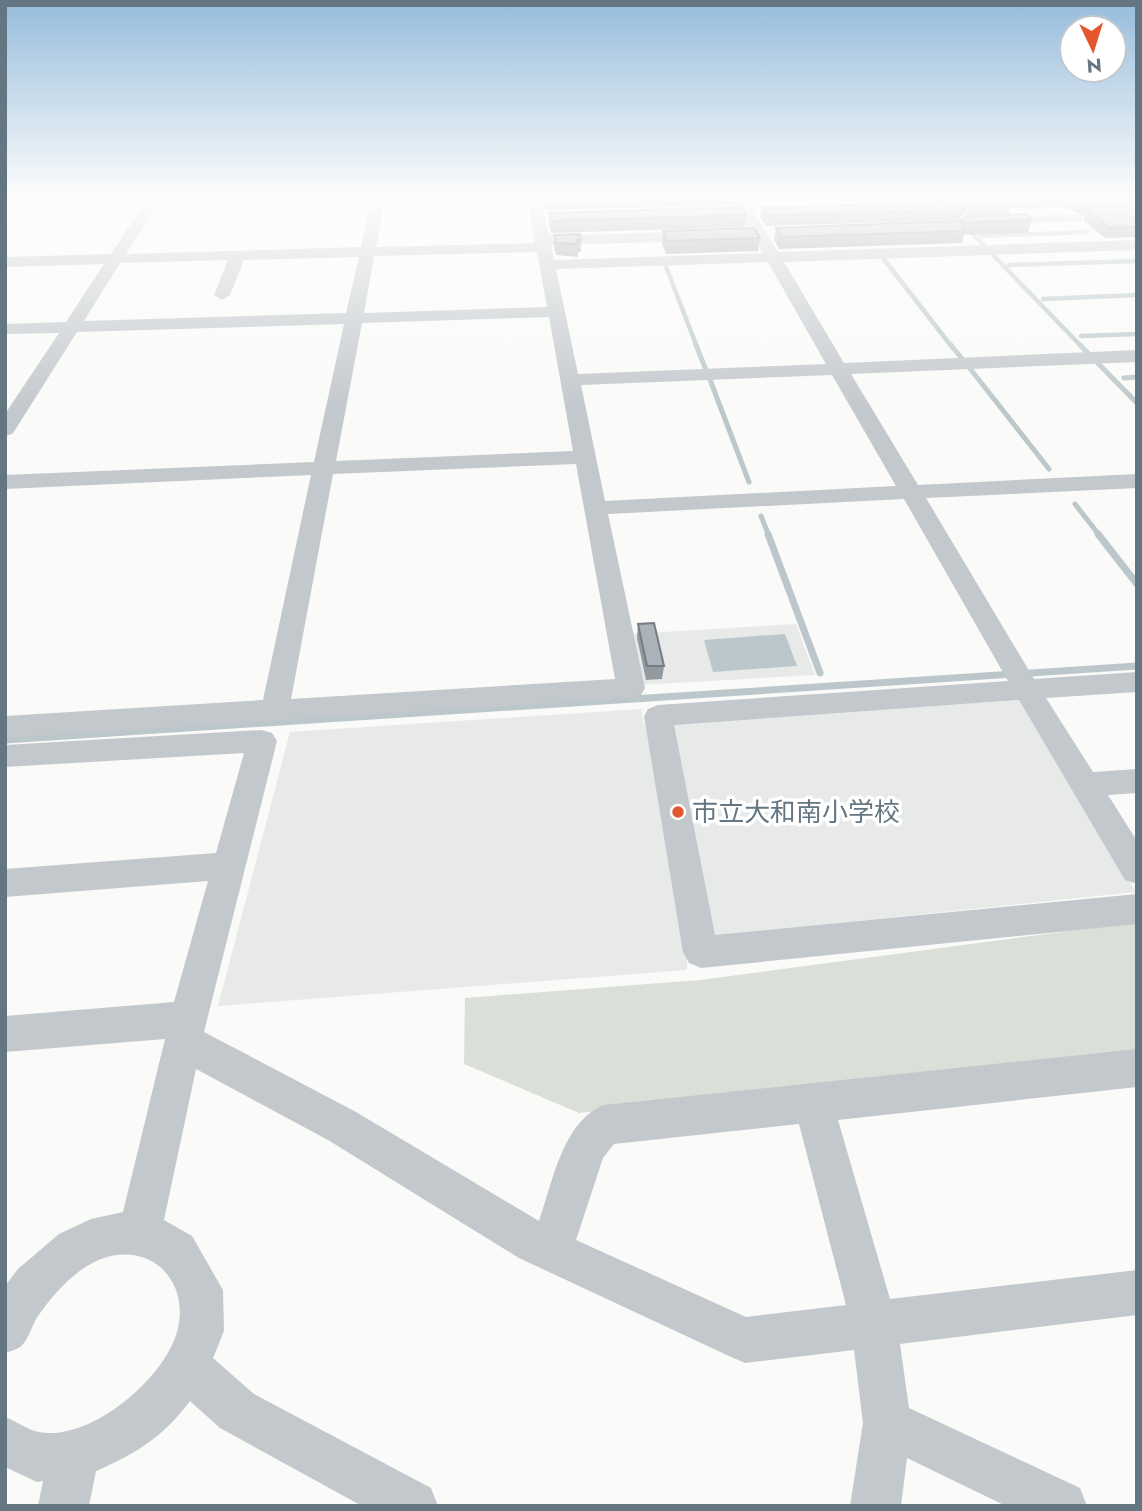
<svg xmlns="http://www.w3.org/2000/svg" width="1142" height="1511" font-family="Jost,'Noto Sans JP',sans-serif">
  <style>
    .built { fill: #e8e9e9 }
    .green { fill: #dadfd7 }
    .water { fill: #bbc7cb }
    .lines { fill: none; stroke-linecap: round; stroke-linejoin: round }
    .stream-far2 { stroke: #bbc7cb; stroke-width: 4.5 }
    .stream-far1 { stroke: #bbc7cb; stroke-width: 5 }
    .stream { stroke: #bbc7cb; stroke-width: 7 }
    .minor { fill: #c3c8cc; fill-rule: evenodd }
    .wall { fill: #929a9f }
    .shaded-wall { fill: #777d82 }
    .building { fill: #aab3b9; stroke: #777d82; stroke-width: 2 }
    .poi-dot { fill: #e4572e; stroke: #fff; stroke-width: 2.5 }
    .labels { text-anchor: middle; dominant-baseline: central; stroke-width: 7; stroke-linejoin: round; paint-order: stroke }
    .poi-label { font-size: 26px; fill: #657683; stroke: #fff; text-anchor: start }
  </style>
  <rect width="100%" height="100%" fill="#fafaf8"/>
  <g class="built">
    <polygon points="796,624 815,675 638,685 629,634"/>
    <polygon points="1022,700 1136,892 687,939 687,970 218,1006 290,732 641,709 644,725"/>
  </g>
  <polygon class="green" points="1137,922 1137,1053 579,1113 464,1064 465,998 700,980"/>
  <polygon class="water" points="785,634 797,666 713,672 704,640"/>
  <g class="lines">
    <g class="stream-far2">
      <polyline points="939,199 1082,347"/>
      <polyline points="981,236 1087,232"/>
      <polyline points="883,258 952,347"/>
      <polyline points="665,264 697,347"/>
      <polyline points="1009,265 1137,261"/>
      <polyline points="1043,299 1137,295"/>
      <polyline points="1081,336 1137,334"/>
    </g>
    <g class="stream-far1">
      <polyline points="696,345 706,370"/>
      <polyline points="951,345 963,360"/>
      <polyline points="1080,345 1137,403"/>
      <polyline points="968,366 1049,469"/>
      <polyline points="709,377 749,482"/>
      <polyline points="1124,378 1137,377"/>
      <polyline points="1075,504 1100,536"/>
      <polyline points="761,516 769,536"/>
    </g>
    <g class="stream">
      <polyline points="768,534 820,673"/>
      <polyline points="1098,534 1137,584"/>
      <polyline points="5,740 1137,666"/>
    </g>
    <g class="minor">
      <path d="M147 199H161L126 254 361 247 371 199H385L376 247 535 243 527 199H541L549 236 703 231 711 236 703 241 551 245 554 260 763 253 732 199H746L778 252 1137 240V250L784 262 844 363 1137 350V362L851 374 918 485 1137 474V488L926 498 1034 679 1137 672V692L1046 698 1093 772 1137 769V793L1108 795 1137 841V884L1125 880 1019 700 674 725 715 935 1137 894V924L701 968 689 963 683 952 644 716 648 709 658 705 1008 681 904 499 608 514 645 688 641 695 631 698 5 738V716L263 700 311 475 5 489V475L314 462 344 324 77 332 15 430 12 434 5 436V414L59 333 5 334V324L66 322 104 264 5 267V257L111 254ZM537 252 547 307 364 313 374 256ZM359 257 346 313 84 321 120 263 228 260 214 295 222 300 230 295 244 260ZM768 262 826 364 578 374 556 269ZM549 317 573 451 336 461 362 323ZM832 375 896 486 605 501 581 385ZM576 464 615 679 291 699 333 474Z"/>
      <polygon points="1076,214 1081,215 1083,218 1081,221 992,225 985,221 992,217"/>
      <path d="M262 730 272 733 277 741 204 1032 356 1112 539 1221C553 1182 562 1122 604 1105L1137 1049V1087L838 1120 890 1299 1137 1270V1315L900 1344 909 1408 1080 1488 1087 1506H1006L907 1458 901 1506H850L863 1423 854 1350 745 1363 729 1356 519 1258 328 1140 196 1069 164 1220 192 1236 223 1290 224 1331 213 1358 254 1394 431 1488 438 1506H362L220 1428 190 1401C163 1437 137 1453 96 1471L89 1506H38L43 1481 37 1482 5 1467V1417C16 1421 28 1430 39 1432 90 1442 164 1379 177 1332 190 1286 157 1244 107 1257 78 1265 52 1295 36 1319 32 1327 27 1342 20 1347 16 1350 10 1351 5 1353V1286L18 1269 59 1234 91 1219 123 1212 165 1039 5 1052V1016L174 1002 208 881 5 897V869L216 853 244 753 5 767V745ZM799 1124 846 1305 746 1317 576 1240 603 1158 614 1144Z"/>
    </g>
  </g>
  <g class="wall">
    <polygon points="544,199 733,199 732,205 546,210"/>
    <polygon points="839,199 902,199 841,201"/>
    <polygon points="936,199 1137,199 1137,237 1105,238 1084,221 1084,216 1066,207 1010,208 1008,214 963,215 956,220 766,226 760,217 762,208 939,201"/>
    <polygon points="549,213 746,215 745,227 551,233 549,225"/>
    <polygon points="1032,220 1028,233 964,235 962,243 779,249 774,240 776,228"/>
    <polygon points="663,231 760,238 758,251 666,254 662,244"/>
    <polygon points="554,235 581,240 581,252 578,252 578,257 556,255 554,248"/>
    <polygon points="638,624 664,666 662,679 646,680 637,638"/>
  </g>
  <polygon class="shaded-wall" points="967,206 963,215 956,220 959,210"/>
  <g class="building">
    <polygon points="942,199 1007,199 1011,204 967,206 959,210 767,216 762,208 938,202"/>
    <polygon points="1075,199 1137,199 1137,227 1109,228 1088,211 1088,206"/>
    <polygon points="742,207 746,215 551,221 549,213"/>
    <polygon points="1026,214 1032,220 960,223 965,231 781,237 776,228 959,221 967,216"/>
    <polygon points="754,228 760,238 667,241 663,231"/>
    <polygon points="580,234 581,240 577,240 578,244 556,243 554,235"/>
    <polygon points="654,623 664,666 647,666 638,624"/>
  </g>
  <linearGradient id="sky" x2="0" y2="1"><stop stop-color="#96bcdc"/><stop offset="0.48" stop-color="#fdfdfc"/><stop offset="1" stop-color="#fdfdfc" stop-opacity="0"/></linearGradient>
  <rect width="1142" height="411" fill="url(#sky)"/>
  <circle class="poi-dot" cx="678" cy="812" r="7"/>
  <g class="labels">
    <g class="poi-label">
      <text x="692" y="812">市立大和南小学校</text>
    </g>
  </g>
  <rect width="1142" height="1511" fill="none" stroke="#657683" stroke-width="14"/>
  <g transform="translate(1093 49) rotate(176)"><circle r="33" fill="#ffffff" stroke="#c1c8cd" stroke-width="2"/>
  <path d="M0-5L12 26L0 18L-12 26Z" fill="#e4572e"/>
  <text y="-10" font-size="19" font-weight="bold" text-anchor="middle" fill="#657683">N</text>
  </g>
</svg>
